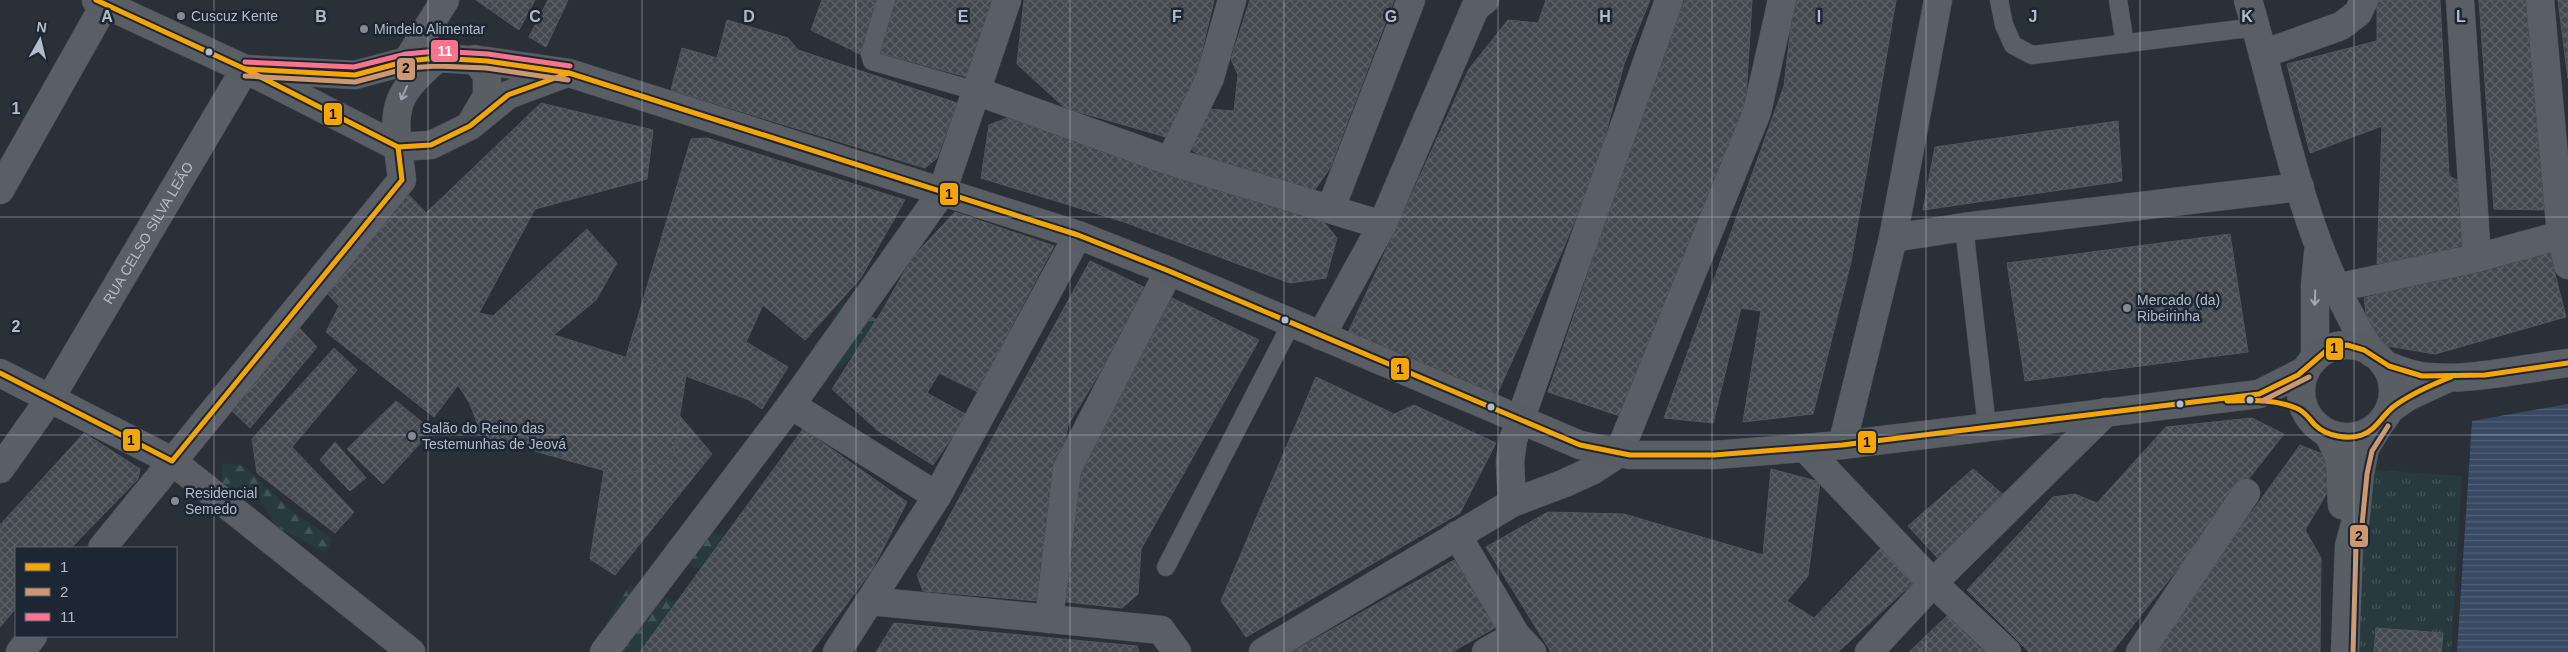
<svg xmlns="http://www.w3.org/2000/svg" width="2568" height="652" font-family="Arial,sans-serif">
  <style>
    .forest { fill: url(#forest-firs) }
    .park { fill: url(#park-tufts) }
    .water { fill: url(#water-rules) }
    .building { fill: url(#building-cross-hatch); stroke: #52575f }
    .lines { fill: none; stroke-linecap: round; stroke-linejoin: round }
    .service-casing { stroke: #484c53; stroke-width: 19 }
    .minor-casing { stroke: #484c53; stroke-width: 29 }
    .tertiary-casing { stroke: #484c53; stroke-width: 29 }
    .secondary-casing { stroke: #484c53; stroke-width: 29 }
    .service { stroke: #5a5e66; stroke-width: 18 }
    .minor { stroke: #5a5e66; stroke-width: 28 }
    .tertiary { stroke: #5a5e66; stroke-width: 28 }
    .secondary { stroke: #595d64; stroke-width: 28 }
    .bus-1-casing { stroke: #1d2633; stroke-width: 9 }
    .bus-2-casing { stroke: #1d2633; stroke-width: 9 }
    .bus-3-casing { stroke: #1d2633; stroke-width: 9 }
    .bus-1 { stroke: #f7a600; stroke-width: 5 }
    .bus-2 { stroke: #cd976f; stroke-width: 5 }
    .bus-3 { stroke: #fc738d; stroke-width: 5 }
    .oneway { stroke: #9da4b0 }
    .oneway2 { stroke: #a2a9b5 }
    .grid { fill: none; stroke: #b4bcc9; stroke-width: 1; stroke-opacity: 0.55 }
    .poi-dot { fill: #848b96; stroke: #1d2633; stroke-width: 2 }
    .bus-dot { fill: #b4bcc9; stroke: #1d2633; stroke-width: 2 }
    .labels { text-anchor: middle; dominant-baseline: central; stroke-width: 5; stroke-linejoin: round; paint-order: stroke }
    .poi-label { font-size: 14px; fill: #b4bcc9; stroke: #1d2633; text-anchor: start }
    .street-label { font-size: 14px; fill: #b4bcc9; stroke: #1d2633 }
    .grid-label { font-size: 16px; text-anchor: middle; font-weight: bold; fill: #b4bcc9; stroke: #1d2633; stroke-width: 5; stroke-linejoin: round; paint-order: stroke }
    .line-badge { stroke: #1d2633; stroke-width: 2 }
    .badge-label { font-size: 14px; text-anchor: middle; font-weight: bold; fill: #fff }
    .pale-badge-label { font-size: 14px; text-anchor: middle; font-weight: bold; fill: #111 }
  </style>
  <defs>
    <pattern id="forest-firs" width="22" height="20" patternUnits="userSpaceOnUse" patternTransform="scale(1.25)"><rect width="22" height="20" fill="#273a3e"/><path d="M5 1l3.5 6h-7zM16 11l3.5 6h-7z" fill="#445559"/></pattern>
    <pattern id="park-tufts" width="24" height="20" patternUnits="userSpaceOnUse" patternTransform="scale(1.25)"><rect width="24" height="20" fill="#273a3e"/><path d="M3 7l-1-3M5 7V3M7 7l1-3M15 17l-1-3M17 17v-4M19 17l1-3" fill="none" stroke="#445559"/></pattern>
    <pattern id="water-rules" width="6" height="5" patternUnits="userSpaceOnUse" patternTransform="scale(1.25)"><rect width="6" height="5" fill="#384963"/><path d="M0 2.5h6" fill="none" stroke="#526178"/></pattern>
    <pattern id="building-cross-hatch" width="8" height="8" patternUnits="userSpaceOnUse" patternTransform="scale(1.25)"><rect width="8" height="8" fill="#444950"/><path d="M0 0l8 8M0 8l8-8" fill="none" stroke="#5d6168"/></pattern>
  </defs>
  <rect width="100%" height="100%" fill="#2a3038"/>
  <g class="forest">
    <polygon points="842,302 881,321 863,347 836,371 804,360 828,328"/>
    <polygon points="222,463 244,466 293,512 332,538 326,553 277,527 259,498 222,486"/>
    <polygon points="683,526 725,536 723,555 710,572 693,567 665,545"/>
    <polygon points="630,585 675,602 676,649 671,652 623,652 605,625"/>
  </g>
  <polygon class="park" points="2365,469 2462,476 2451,652 2357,652"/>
  <polygon class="water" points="2568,404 2568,652 2457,652 2472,421"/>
  <g class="building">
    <polygon points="476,0 535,0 519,30"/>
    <polygon points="548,0 568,0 546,47 529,37"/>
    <polygon points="822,0 883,0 864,56 811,30"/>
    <polygon points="892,0 995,0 967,77 876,52"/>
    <polygon points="1024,0 1214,0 1195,80 1166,137 1065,108 1017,64"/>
    <polygon points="1250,0 1394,0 1330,168 1314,191 1213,165 1191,149 1208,109 1234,111 1238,75 1231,59"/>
    <polygon points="1546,0 1650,0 1624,64 1597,167 1563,249 1496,396 1348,333 1469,69 1508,20 1538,23"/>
    <polygon points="1685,0 1752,0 1745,114 1620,416 1548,392 1646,102"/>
    <polygon points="1794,0 1896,0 1851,262 1813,414 1743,422 1761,311 1741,308 1713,423 1664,418 1784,86"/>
    <polygon points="2377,0 2440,0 2449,176 2459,181 2465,247 2377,264 2382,126 2310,153 2287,64 2377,41"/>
    <polygon points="2479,0 2529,0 2550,197 2543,210 2494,209"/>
    <polygon points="2558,0 2568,0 2568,79"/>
    <polygon points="727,20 788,38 798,50 957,103 937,158 925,168 671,90 682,48 717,58"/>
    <polygon points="541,103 653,130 647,179 535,209 479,313 493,316 587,229 617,263 596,300 554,335 686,376 673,458 623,476 482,436 470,404 458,385 434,417 326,332 339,306 324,290 407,193 426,213"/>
    <polygon points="1007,118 1322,220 1337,238 1326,278 1290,283 1124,222 981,178 989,125"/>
    <polygon points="2118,121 2122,181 1923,210 1935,147"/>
    <polygon points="707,138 905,200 860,279 805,340 763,305 746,342 788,367 762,409 749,400 686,376 626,357 691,139"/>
    <polygon points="955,212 1054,246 1011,327 984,395 939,373 927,393 967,415 933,465 877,430 832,389 882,311 912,258"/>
    <polygon points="2230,234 2248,352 2025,381 2007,263"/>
    <polygon points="2549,250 2566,317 2435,354 2370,343 2364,298"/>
    <polygon points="1090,261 1150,290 1068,425 1038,601 923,591 917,575"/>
    <polygon points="1172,298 1259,340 1141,549 1138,594 1122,608 1058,601 1081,474"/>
    <polygon points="293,321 317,347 250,428 228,407"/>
    <polygon points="334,348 357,370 292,447 354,512 335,533 257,473 252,439"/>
    <polygon points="1316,377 1394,414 1414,405 1496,443 1460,513 1246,637 1221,601"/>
    <polygon points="396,401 432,430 383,484 347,449"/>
    <polygon points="680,416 712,454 615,575 590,559 604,470 623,476 673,458"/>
    <polygon points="2252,418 2284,434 2112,652 2029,652 1967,590 2053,497 2075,494 2097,503 2166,427"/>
    <polygon points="803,429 907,502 872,570 811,652 640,652"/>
    <polygon points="84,433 140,469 138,479 71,548 16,548 16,608 0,627 0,525"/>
    <polygon points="335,442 366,478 350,491 320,460"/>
    <polygon points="2300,445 2325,455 2330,488 2305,530 2321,558 2320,652 2151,652"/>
    <polygon points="1771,469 1820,482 1808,576 1787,601 1814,618 1881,548 1914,582 1838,652 1551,652 1486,547 1548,512 1624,514 1763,555"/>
    <polygon points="1973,469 2012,502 1945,566 1908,526"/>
    <polygon points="1454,560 1498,626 1452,652 1292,652"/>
    <polygon points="1948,615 1987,650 1986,652 1909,652"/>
    <polygon points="894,623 1137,646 1139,652 876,652"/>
    <polygon points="2376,628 2443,633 2441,652 2374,652"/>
  </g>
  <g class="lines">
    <g class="service-casing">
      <g id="service">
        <polyline points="886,0 870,54 872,61 976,91"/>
        <polyline points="1999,0 2004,25 2013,45 2032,55 2256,27"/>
        <polyline points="2118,0 2125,44"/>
        <polyline points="1964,227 1987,427"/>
        <polyline points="1166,567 1291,324"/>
      </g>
    </g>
    <g class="minor-casing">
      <g id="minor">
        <polyline points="2460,0 2477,258 2561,235"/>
        <polyline points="2540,0 2561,235 2568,265"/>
        <polyline points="2263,54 2341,26 2358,13 2364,0"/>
        <polyline points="407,61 445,0"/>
        <polyline points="976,91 1170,161 1382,225"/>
        <polyline points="1170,161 1210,78 1232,0"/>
        <polyline points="0,190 105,4"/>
        <polyline points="1331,208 1411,0"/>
        <polyline points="1893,238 1964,227 2300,187"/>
        <polyline points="2336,288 2477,258"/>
        <polyline points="1321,336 1382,225 1475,8 1485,0"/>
        <path d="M2384 364C2398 370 2413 376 2429 377 2469 381 2527 368 2568 363"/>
        <polyline points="0,373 172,461 411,652"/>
        <polyline points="791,405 937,496"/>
        <polyline points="2390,409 2409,396 2446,379"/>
        <polyline points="1842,445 1893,238 1938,0"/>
        <polyline points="1805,448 1933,583 1869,652"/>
        <path id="s1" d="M0 469 51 397 245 69"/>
        <polyline points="1512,503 1510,461 1513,440 1669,0"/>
        <polyline points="1457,535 1516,635 1486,652"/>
        <polyline points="102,548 402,180 398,147"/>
        <polyline points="870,601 1161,630 1177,652"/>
        <polyline points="1049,619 1067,469 1169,271"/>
        <polyline points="1516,635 1532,652"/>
        <polyline points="20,652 33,636"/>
        <polyline points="604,652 791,405 942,192 1007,0"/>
        <polyline points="837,652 937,496 1078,235"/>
        <polyline points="1263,652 1512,503 1565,483 1593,470 1619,453 1757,112 1782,0"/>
        <polyline points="2007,652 1933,583 2106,412"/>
        <polyline points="2140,652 2246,493"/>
      </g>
    </g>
    <g class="tertiary-casing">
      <g id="tertiary">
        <path d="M2248 0C2283 119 2304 249 2372 353"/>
        <polyline points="2315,358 2315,285 2318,253"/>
      </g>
    </g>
    <g class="secondary-casing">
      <g id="secondary">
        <polyline points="96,0 245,69 398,147 431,145 470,126 508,95 567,73"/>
        <polyline points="245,69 355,75 407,61 437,58 487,61 569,73 1078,235 1169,271 1580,445 1630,455 1714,455 1842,445 2259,394 2306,370"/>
        <polyline points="473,120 487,96 487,75 475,59"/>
        <path d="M398 147C391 99 404 89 437 58"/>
        <circle cx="2347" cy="391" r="46"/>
        <path d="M2327 433C2346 463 2339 473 2342 505"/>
        <polyline points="2345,652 2349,546 2355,524 2360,473 2365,448 2381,422"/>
      </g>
    </g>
    <use href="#service" class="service"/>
    <use href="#minor" class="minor"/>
    <use href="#tertiary" class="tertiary"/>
    <use href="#secondary" class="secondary"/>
    <g class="bus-1-casing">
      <g id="bus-1">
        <polyline points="96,0 245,69 398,147 431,145 470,126 508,95 569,73"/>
        <polyline points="245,69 355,75 407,61 437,58 487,61 569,73 1078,235 1169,271 1580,445 1630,455 1714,455 1842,445 2259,394 2298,375 2326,351 2347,345 2364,350 2389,366 2422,376 2485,375 2568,363"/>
        <polyline points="0,373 172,461 402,180 398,147"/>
        <path d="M2227 401C2250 400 2274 399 2296 408 2306 412 2308 418 2315 425 2326 436 2348 440 2362 435 2376 430 2382 416 2393 407 2410 394 2431 385 2451 377"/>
      </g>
    </g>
    <g class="bus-2-casing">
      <g id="bus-2">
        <polyline points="245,76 355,82 408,68 437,66 486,68 568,80"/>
        <polyline points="2262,401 2309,377"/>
        <polyline points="2353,652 2356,547 2362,525 2367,474 2372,451 2388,426"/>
      </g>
    </g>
    <g class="bus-3-casing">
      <polyline id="bus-3" points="245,62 354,67 406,54 437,51 488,54 570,66"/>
    </g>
    <use href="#bus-1" class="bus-1"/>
    <use href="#bus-2" class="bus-2"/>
    <use href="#bus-3" class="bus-3"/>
  </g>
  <defs><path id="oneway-shaft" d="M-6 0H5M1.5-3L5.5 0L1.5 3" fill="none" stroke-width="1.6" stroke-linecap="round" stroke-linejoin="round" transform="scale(1.25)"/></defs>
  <use class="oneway" href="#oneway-shaft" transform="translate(404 93) rotate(114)"/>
  <use class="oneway2" href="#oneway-shaft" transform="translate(2315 298) rotate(92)"/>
  <path class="grid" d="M214 0V652M428 0V652M642 0V652M856 0V652M1070 0V652M1284 0V652M1498 0V652M1712 0V652M1926 0V652M2140 0V652M2354 0V652M0 217H2568M0 435H2568"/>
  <g class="poi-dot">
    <circle cx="181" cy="16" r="5"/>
    <circle cx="364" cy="29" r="5"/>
    <circle cx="2127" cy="308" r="5"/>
    <circle cx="412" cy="436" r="5"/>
    <circle cx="175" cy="501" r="5"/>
  </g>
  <g class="bus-dot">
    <circle cx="209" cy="52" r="4.5"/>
    <circle cx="1285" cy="320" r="4.5"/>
    <circle cx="2250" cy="400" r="4.5"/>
    <circle cx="2180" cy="404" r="4.5"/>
    <circle cx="1491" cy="407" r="4.5"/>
  </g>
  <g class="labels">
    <g class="poi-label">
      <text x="191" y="16">Cuscuz Kente</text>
      <text x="374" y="29">Mindelo Alimentar</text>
      <text x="2137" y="300">Mercado (da)<tspan x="2137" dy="16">Ribeirinha</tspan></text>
      <text x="422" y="428">Salão do Reino das<tspan x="422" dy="16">Testemunhas de Jeová</tspan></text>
      <text x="185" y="493">Residencial<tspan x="185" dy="16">Semedo</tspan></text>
    </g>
    <g class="street-label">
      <text stroke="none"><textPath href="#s1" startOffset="279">RUA CELSO SILVA LEÃO</textPath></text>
    </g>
  </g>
  <g class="grid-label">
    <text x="107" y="22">A</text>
    <text x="321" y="22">B</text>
    <text x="535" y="22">C</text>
    <text x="749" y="22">D</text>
    <text x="963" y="22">E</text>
    <text x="1177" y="22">F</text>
    <text x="1391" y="22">G</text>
    <text x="1605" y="22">H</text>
    <text x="1819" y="22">I</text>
    <text x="2033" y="22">J</text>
    <text x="2247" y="22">K</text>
    <text x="2461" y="22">L</text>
    <text x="16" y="114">1</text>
    <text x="16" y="332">2</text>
  </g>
  <g class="line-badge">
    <rect x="430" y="39" width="29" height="24" rx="5" fill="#fc738d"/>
    <rect x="396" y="57" width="20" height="24" rx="5" fill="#cd976f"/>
    <rect x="323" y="102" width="20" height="24" rx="5" fill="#f7a600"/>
    <rect x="939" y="182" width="20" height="24" rx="5" fill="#f7a600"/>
    <rect x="2325" y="337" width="19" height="24" rx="5" fill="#f7a600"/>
    <rect x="1390" y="357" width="20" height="24" rx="5" fill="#f7a600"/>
    <rect x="122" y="428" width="19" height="24" rx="5" fill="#f7a600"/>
    <rect x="1857" y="430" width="20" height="24" rx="5" fill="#f7a600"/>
    <rect x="2349" y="524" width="20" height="24" rx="5" fill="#cd976f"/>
  </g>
  <g class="badge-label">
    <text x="445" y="56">11</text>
  </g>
  <g class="pale-badge-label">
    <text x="406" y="73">2</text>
    <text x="333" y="119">1</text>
    <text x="949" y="199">1</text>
    <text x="2334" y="353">1</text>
    <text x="1400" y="374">1</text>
    <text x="131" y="445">1</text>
    <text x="1867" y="447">1</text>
    <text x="2359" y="541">2</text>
  </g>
  <rect x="15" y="547" width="162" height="90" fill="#1d2633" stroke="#59626f"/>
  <rect x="25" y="563" width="25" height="8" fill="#f7a600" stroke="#59626f"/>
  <text x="60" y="572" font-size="15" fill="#b4bcc9">1</text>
  <rect x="25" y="588" width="25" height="8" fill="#cd976f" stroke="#59626f"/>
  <text x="60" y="597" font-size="15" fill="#b4bcc9">2</text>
  <rect x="25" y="613" width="25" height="8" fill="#fc738d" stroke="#59626f"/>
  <text x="60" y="622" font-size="15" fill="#b4bcc9">11</text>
  <g transform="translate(40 40) rotate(8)" stroke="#1d2633" stroke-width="4" paint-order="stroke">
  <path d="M0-4L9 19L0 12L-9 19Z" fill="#b4bcc9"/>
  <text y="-8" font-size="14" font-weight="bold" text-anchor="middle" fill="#b4bcc9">N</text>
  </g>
</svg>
